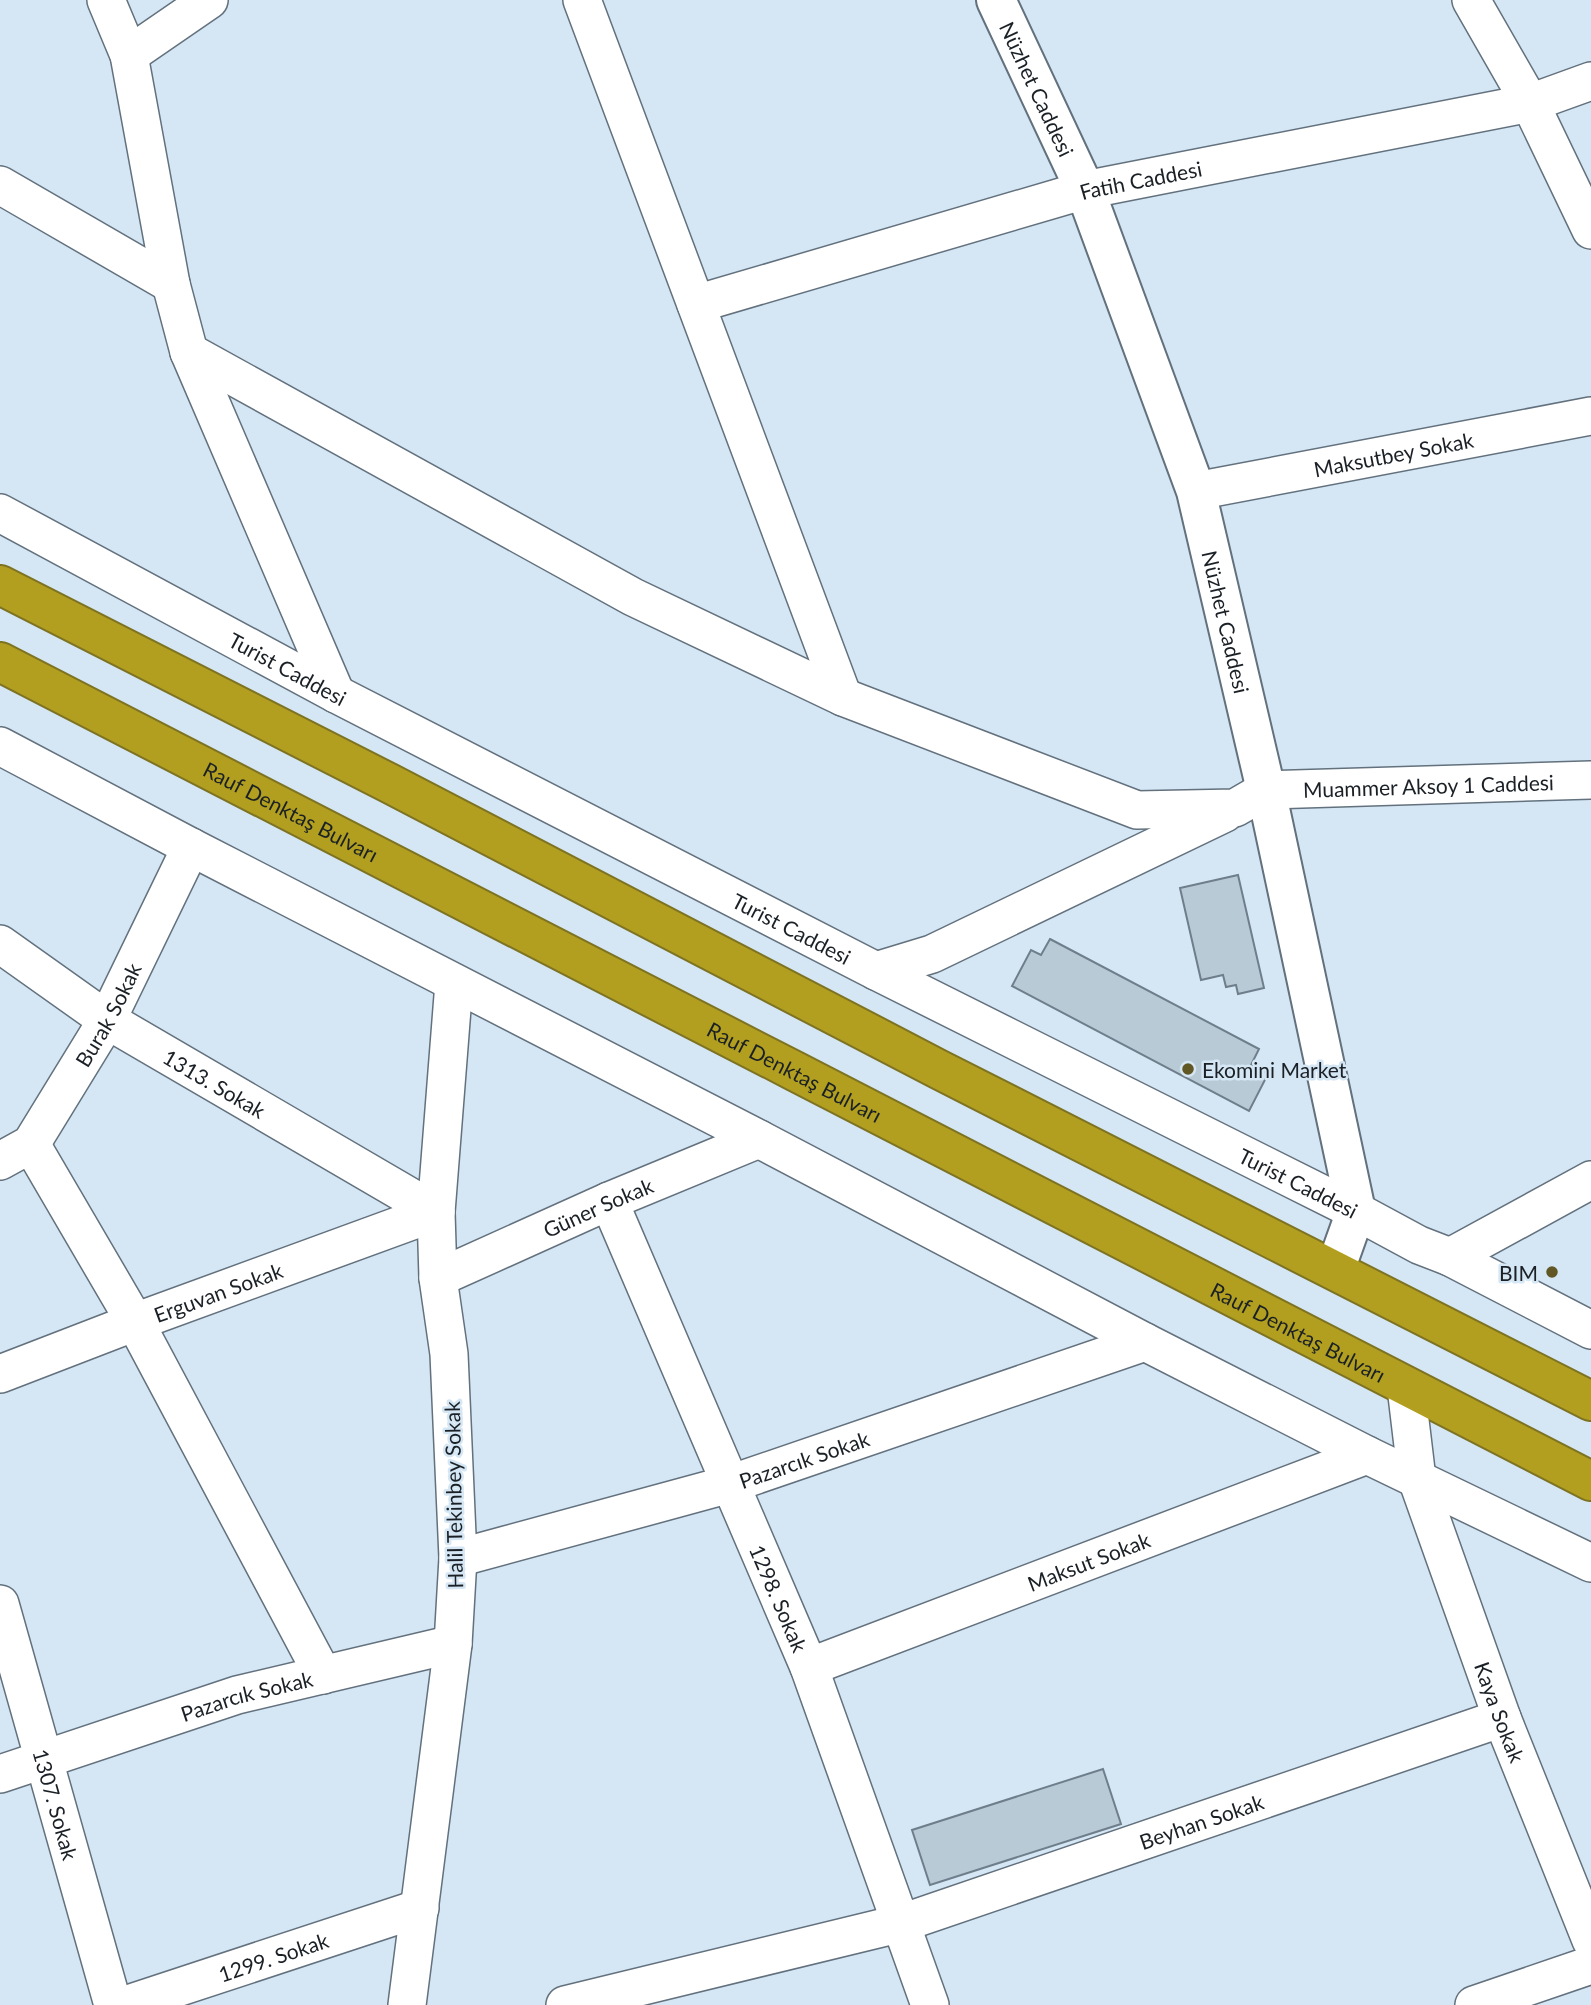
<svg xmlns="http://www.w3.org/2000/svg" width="1591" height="2005" font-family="Lato,sans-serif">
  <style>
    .building { fill: #b9cad7; stroke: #6f7e8b; stroke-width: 2 }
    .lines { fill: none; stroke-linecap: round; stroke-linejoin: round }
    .street-casing { stroke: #62717d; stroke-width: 40 }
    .secondary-casing { stroke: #62717d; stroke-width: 42 }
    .highway-casing { stroke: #7d7322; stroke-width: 42 }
    .street { stroke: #fff; stroke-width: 37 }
    .secondary { stroke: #fff; stroke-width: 38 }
    .highway { stroke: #b29f20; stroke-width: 38 }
    .poi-dot { fill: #605724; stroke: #d5e6f4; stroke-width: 2.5 }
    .labels { text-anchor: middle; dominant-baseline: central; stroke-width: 5; stroke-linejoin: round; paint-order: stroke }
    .street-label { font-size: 21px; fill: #1a2025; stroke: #d5e6f4 }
    .poi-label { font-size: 21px; fill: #1a2025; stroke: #d5e6f4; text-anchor: start }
  </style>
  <rect width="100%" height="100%" fill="#d5e6f4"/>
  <g class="building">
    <polygon points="1238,875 1264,988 1238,994 1236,985 1226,987 1223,975 1201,980 1180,888"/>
    <polygon points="1050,939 1259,1049 1251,1065 1268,1074 1249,1111 1012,986 1031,950 1041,955"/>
    <polygon points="1103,1769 1121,1824 930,1885 912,1830"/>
  </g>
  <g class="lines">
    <g class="street-casing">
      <g id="street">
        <polyline points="106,0 129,55 171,284 189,352 336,694"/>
        <polyline points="582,0 843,697"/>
        <polyline points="1471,0 1530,103 1591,230"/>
        <polyline points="129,55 209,0"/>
        <polyline points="0,185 171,284"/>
        <path id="s1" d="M696 304 1085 190 1530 103 1591 81"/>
        <path id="s2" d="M189 352 633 597 843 697 1137 810 1235 808 1266 790 1591 780"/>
        <path id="s3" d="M1196 491 1591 416"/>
        <path id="s4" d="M0 513 336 694 876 971 1356 1211 1419 1245 1450 1257 1591 1330"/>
        <polyline points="0,746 191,847 759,1139 1145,1342 1367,1455 1591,1563"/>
        <path id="s5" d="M0 944 107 1020 436 1212"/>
        <polyline points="876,971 932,954 1225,813"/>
        <polyline points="31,1144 135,1322 323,1675"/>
        <path id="s6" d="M0 1161 31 1144 107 1020 191 847"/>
        <path id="s7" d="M609 1201 809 1667 930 2005"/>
        <polyline points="1450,1257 1591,1180"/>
        <path id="s8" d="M438 1278 609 1201 759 1139"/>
        <path id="s9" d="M0 1374 135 1322 436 1212"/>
        <path id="s10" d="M1406 1387 1417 1479 1502 1718 1591 1940"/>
        <path id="s11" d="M458 1558 730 1484 1145 1342"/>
        <path id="s12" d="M0 1604 113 2005"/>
        <path id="s13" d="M809 1667 1367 1455"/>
        <path id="s14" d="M0 1774 237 1695 453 1644"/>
        <path id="s15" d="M125 2005 420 1908"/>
        <polyline points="407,2005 453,1644 458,1558 449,1354 438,1278 436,1212 454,983"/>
        <path id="s16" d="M565 2005 902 1923 1502 1718"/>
        <polyline points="1474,2005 1591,1965"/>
      </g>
    </g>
    <g class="secondary-casing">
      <g id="secondary">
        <path id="s17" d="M996 0 1085 190 1196 491 1266 790 1356 1211 1335 1270"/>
      </g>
    </g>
    <g class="highway-casing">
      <g id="highway">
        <polyline points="0,585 389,783 938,1069 1591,1401"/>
        <path id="s18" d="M0 662C532 932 1059 1211 1591 1481"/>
      </g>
    </g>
    <use href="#street" class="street"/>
    <use href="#secondary" class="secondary"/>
    <use href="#highway" class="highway"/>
  </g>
  <g class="poi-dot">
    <circle cx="1188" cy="1069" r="7"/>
    <circle cx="1552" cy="1272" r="7"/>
  </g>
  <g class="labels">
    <g class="street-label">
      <text stroke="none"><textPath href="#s17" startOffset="98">Nüzhet Caddesi</textPath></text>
      <text stroke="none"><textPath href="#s1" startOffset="462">Fatih Caddesi</textPath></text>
      <text stroke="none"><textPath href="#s3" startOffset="201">Maksutbey Sokak</textPath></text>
      <text stroke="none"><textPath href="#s17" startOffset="665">Nüzhet Caddesi</textPath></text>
      <text stroke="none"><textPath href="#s4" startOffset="327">Turist Caddesi</textPath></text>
      <text stroke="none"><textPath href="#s2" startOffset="1351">Muammer Aksoy 1 Caddesi</textPath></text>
      <text stroke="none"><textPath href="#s18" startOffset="327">Rauf Denktaş Bulvarı</textPath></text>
      <text stroke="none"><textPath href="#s4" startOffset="894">Turist Caddesi</textPath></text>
      <text stroke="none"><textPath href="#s6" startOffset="186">Burak Sokak</textPath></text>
      <text stroke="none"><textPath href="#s18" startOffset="894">Rauf Denktaş Bulvarı</textPath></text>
      <text stroke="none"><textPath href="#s5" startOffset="256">1313. Sokak</textPath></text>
      <text stroke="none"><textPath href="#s4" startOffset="1461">Turist Caddesi</textPath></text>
      <text stroke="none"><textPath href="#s8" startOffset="175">Güner Sokak</textPath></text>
      <text stroke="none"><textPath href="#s9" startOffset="233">Erguvan Sokak</textPath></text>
      <text stroke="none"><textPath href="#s18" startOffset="1461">Rauf Denktaş Bulvarı</textPath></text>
      <text stroke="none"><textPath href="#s11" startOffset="360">Pazarcık Sokak</textPath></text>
      <text transform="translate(453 1495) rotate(-91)">Halil Tekinbey Sokak</text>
      <text stroke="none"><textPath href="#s13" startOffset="299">Maksut Sokak</textPath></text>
      <text stroke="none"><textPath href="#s7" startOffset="432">1298. Sokak</textPath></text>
      <text stroke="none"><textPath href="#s14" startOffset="259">Pazarcık Sokak</textPath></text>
      <text stroke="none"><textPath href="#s10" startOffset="340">Kaya Sokak</textPath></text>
      <text stroke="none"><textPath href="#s12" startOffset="208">1307. Sokak</textPath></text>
      <text stroke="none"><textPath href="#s16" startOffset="663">Beyhan Sokak</textPath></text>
      <text stroke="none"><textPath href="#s15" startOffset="156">1299. Sokak</textPath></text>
    </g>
    <g class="poi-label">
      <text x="1202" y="1069">Ekomini Market</text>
      <text x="1538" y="1272" text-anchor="end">BIM</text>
    </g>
  </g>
</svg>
